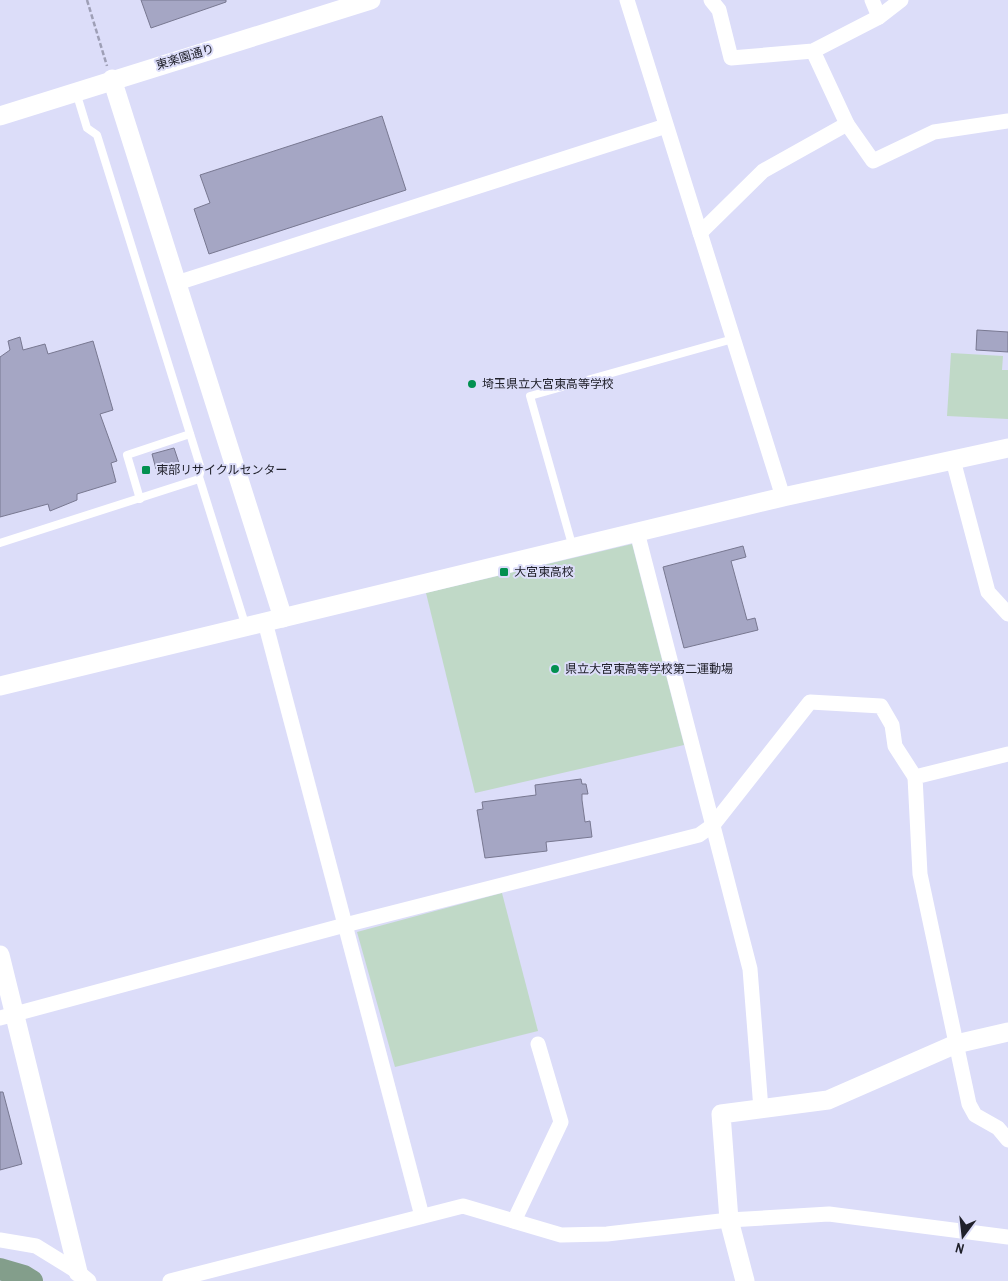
<svg xmlns="http://www.w3.org/2000/svg" width="1008" height="1281" font-family="'Archivo Narrow','Noto Sans JP',sans-serif">
  <style>
    .green { fill: #c0d9c7 }
    .lines { fill: none; stroke-linecap: round; stroke-linejoin: round }
    .river { stroke: #839e8b; stroke-width: 22 }
    .building { fill: #a5a6c4; stroke: #787891 }
    .path { stroke: #9e9fb6; stroke-width: 2.5; stroke-dasharray: 5 2.5; stroke-linecap: butt }
    .service { stroke: #fff; stroke-width: 8 }
    .minor { stroke: #fff; stroke-width: 15 }
    .tertiary { stroke: #fff; stroke-width: 19 }
    .poi-dot { fill: #029050; stroke: #dcddf9; stroke-width: 2 }
    .labels { text-anchor: middle; dominant-baseline: central; stroke-width: 4; stroke-linejoin: round; paint-order: stroke }
    .street-label { font-size: 12px; fill: #20212b; stroke: #dcddf9 }
    .poi-label { font-size: 12px; fill: #20212b; stroke: #dcddf9; text-anchor: start }
  </style>
  <rect width="100%" height="100%" fill="#dcddf9"/>
  <g class="green">
    <polygon points="951,353 1003,356 1002,370 1008,370 1008,419 947,416"/>
    <polygon points="632,544 684,745 475,793 426,593"/>
    <polygon points="502,893 538,1031 395,1067 357,932"/>
  </g>
  <g class="lines">
    <polyline class="river" points="0,1269 24,1276 32,1281"/>
  </g>
  <g class="building">
    <polygon points="141,0 226,0 226,2 151,28"/>
    <polygon points="382,116 406,190 209,254 194,209 210,203 200,175"/>
    <polygon points="977,330 1008,332 1008,352 976,350"/>
    <polygon points="20,337 23,350 45,344 48,354 93,341 113,410 100,414 117,461 111,463 116,482 77,494 77,500 50,511 48,504 0,517 0,357 10,350 8,341"/>
    <polygon points="174,448 179,463 156,469 152,454"/>
    <polygon points="743,546 746,557 731,561 747,620 755,618 758,630 684,648 663,567"/>
    <polygon points="581,779 582,784 586,784 588,794 582,794 582,800 585,822 590,821 592,837 546,842 547,851 485,858 477,810 483,809 482,802 536,795 535,785"/>
    <polygon points="0,1092 3,1092 22,1164 0,1170"/>
  </g>
  <g class="lines">
    <polyline class="path" points="87,0 107,66"/>
    <g class="service">
      <polyline points="76,92 87,128 97,135 201,469 199,477 246,627"/>
      <polyline points="140,499 127,455 190,434"/>
      <polyline points="0,543 199,479"/>
      <polyline points="573,548 530,396 733,339"/>
    </g>
    <g class="minor">
      <polyline points="627,0 783,497"/>
      <polyline points="711,0 719,10 731,58 813,51 879,17 901,0"/>
      <polyline points="872,0 879,17"/>
      <polyline points="813,51 847,124 873,161 934,132 1008,121"/>
      <polyline points="700,233 763,171 847,124"/>
      <polyline points="177,283 666,126"/>
      <polyline points="953,460 988,592 1008,614"/>
      <polyline points="637,532 750,969 761,1109"/>
      <polyline points="265,622 422,1216"/>
      <polyline points="1008,754 915,777 920,874 969,1104 975,1115 998,1128 1008,1140"/>
      <polyline points="0,1018 345,925 699,835 713,825 810,702 881,706 892,725 895,746 915,777"/>
      <polyline points="514,1221 561,1122 538,1044"/>
      <polyline points="0,1240 36,1246 78,1272 89,1281"/>
      <polyline points="170,1281 463,1206 561,1235 607,1234 729,1220 829,1214 1008,1237"/>
    </g>
    <g class="tertiary">
      <polyline points="112,79 283,618"/>
      <polyline points="0,116 371,0"/>
      <polyline points="0,686 783,497 1008,448"/>
      <polyline points="0,955 78,1272"/>
      <polyline points="745,1281 729,1220 721,1114 828,1100 956,1044 1008,1032"/>
    </g>
  </g>
  <g class="poi-dot">
    <circle cx="472" cy="384" r="5"/>
    <rect x="141" y="465" width="10" height="10" rx="2.5"/>
    <rect x="499" y="567" width="10" height="10" rx="2.5"/>
    <circle cx="555" cy="669" r="5"/>
  </g>
  <g class="labels">
    <g class="street-label">
      <text transform="translate(185 57) rotate(-17)">東楽園通り</text>
    </g>
    <g class="poi-label">
      <text x="482" y="384">埼玉県立大宮東高等学校</text>
      <text x="156" y="470">東部リサイクルセンター</text>
      <text x="514" y="572">大宮東高校</text>
      <text x="565" y="669">県立大宮東高等学校第二運動場</text>
    </g>
  </g>
  <g transform="translate(963 1236) rotate(195)" stroke="#dcddf9" stroke-width="4" paint-order="stroke">
  <path d="M0-4L9 19L0 12L-9 19Z" fill="#20212b"/>
  <text y="-8" font-size="14" font-weight="bold" text-anchor="middle" fill="#20212b">N</text>
  </g>
</svg>
